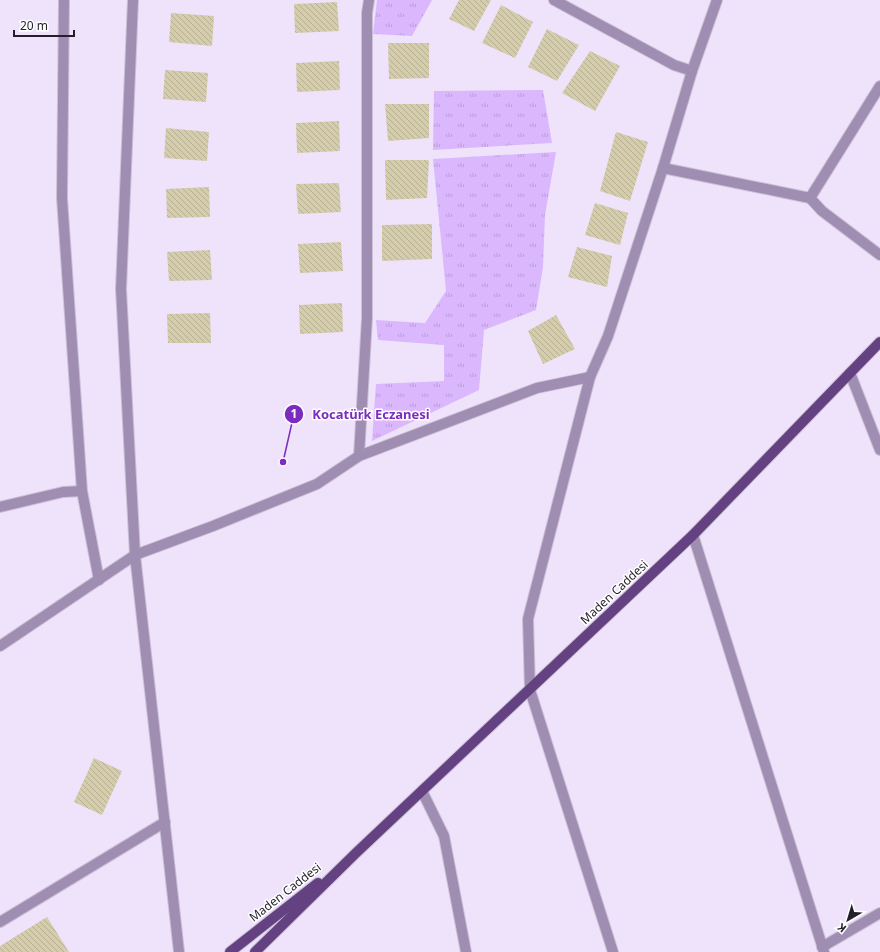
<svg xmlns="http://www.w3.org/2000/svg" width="880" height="952" font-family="'Noto Sans',sans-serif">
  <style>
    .grass { fill: url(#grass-tufts) }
    .building { fill: url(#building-back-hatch) }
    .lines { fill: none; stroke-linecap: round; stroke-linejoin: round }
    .minor-casing { stroke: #cbc0d6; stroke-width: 12 }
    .major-casing { stroke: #cbc0d6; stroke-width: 12 }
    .minor { stroke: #a08db2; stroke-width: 10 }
    .major { stroke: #644181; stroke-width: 10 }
    .labels { text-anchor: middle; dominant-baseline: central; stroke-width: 3; stroke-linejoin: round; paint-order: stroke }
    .street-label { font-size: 12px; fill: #251f2a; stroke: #fff }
    .leader { fill: none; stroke: #7b2cbf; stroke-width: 1.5 }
    .callout-dot { fill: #7b2cbf; stroke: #fff; stroke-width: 1.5 }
    .mark-label { font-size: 12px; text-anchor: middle; font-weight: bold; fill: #fff }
    .callout-label { font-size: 13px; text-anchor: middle; font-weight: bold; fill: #7b2cbf; stroke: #fff; stroke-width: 3; stroke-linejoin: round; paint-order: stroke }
  </style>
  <defs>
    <pattern id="grass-tufts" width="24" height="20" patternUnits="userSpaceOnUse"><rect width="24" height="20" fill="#dbb7fe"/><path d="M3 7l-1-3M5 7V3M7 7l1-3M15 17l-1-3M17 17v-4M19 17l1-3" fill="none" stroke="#bc9dda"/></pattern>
    <pattern id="building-back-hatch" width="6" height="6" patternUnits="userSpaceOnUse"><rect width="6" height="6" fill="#d5ccab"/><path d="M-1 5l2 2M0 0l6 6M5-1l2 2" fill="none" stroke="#b7af93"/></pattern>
  </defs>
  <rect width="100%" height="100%" fill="#efe3fc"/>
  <g class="grass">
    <polygon points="377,0 432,0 412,36 373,34"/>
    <polygon points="543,90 552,143 433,150 434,91"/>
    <polygon points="556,152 545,215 543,267 536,310 484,330 479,390 372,441 376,384 444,381 444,345 378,340 376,320 425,323 446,291 433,159"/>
  </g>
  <g class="building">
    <polygon points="459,0 491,0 474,31 449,19"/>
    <polygon points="337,2 339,31 295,33 294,4"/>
    <polygon points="501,5 533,22 515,58 482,43"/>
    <polygon points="171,13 214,16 212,46 169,42"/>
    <polygon points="547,29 579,45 557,81 528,67"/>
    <polygon points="388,43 429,43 429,78 389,79"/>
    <polygon points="590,51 620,66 595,111 562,93"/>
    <polygon points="339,61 340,90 297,92 296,63"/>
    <polygon points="165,70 208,73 206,102 163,99"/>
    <polygon points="385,104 429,104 429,138 388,141"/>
    <polygon points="339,121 340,151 297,153 296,123"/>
    <polygon points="166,128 209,132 207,161 164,158"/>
    <polygon points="616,132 648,142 630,201 600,191"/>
    <polygon points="385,160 429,160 427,198 386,200"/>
    <polygon points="339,183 341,212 298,214 296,184"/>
    <polygon points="209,187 210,217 167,218 166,189"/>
    <polygon points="595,203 628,213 620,245 585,235"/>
    <polygon points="432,224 432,259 382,261 382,225"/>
    <polygon points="341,242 343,271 300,273 298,244"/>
    <polygon points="577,247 612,256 607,287 568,277"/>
    <polygon points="210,250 212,280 169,281 167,252"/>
    <polygon points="342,303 343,332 300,334 299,305"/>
    <polygon points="210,313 211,343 168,343 167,314"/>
    <polygon points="556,315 575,349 543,364 528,331"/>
    <polygon points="94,758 122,771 102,815 74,802"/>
    <polygon points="47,917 69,952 0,952 0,946"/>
  </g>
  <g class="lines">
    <g class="minor-casing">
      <g id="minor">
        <polyline points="64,0 62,198 82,491 99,580"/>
        <polyline points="133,0 121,289 135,555 179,952"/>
        <polyline points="554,0 674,65 692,71"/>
        <polyline points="663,168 810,198 822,211 880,255"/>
        <polyline points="810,198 880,86"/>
        <polyline points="850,373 880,450"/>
        <polyline points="359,456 367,318 367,13 369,0"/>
        <polyline points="0,507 63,492 82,491"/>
        <polyline points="693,535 824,952"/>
        <polyline points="0,646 135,555 213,526 317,484 359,456 537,388 590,377"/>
        <polyline points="422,791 444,836 466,952"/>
        <polyline points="0,922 165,822"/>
        <polyline points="822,947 880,913"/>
        <polyline points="613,952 530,690 528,619 590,377 608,336 663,168 692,71 717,0"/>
      </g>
    </g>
    <g class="major-casing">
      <g id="major">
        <polyline points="230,952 318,883"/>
        <polyline points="255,952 357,852 693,535 880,342"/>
      </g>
    </g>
    <use href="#minor" class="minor"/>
    <use href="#major" class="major"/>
  </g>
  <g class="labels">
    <g class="street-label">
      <text transform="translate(614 592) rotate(-43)">Maden Caddesi</text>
      <text transform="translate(285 892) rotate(-38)">Maden Caddesi</text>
    </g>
  </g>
  <path class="leader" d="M283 462L294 414"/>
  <g class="callout-dot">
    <circle cx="283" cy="462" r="4"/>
    <circle cx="294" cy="414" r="10"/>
  </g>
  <g class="mark-label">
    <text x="294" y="418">1</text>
  </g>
  <g class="callout-label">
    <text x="371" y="419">Kocatürk Eczanesi</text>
  </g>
  <g transform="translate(848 920) rotate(218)" stroke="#ffffff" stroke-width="3" paint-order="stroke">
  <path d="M0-3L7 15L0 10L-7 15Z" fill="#251f2a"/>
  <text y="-6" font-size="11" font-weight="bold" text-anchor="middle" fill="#251f2a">K</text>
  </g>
  <path d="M14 30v6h60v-6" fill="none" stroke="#251f2a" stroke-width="2"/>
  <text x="20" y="30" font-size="12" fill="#251f2a" stroke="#ffffff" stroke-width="3" paint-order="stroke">20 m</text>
</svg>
